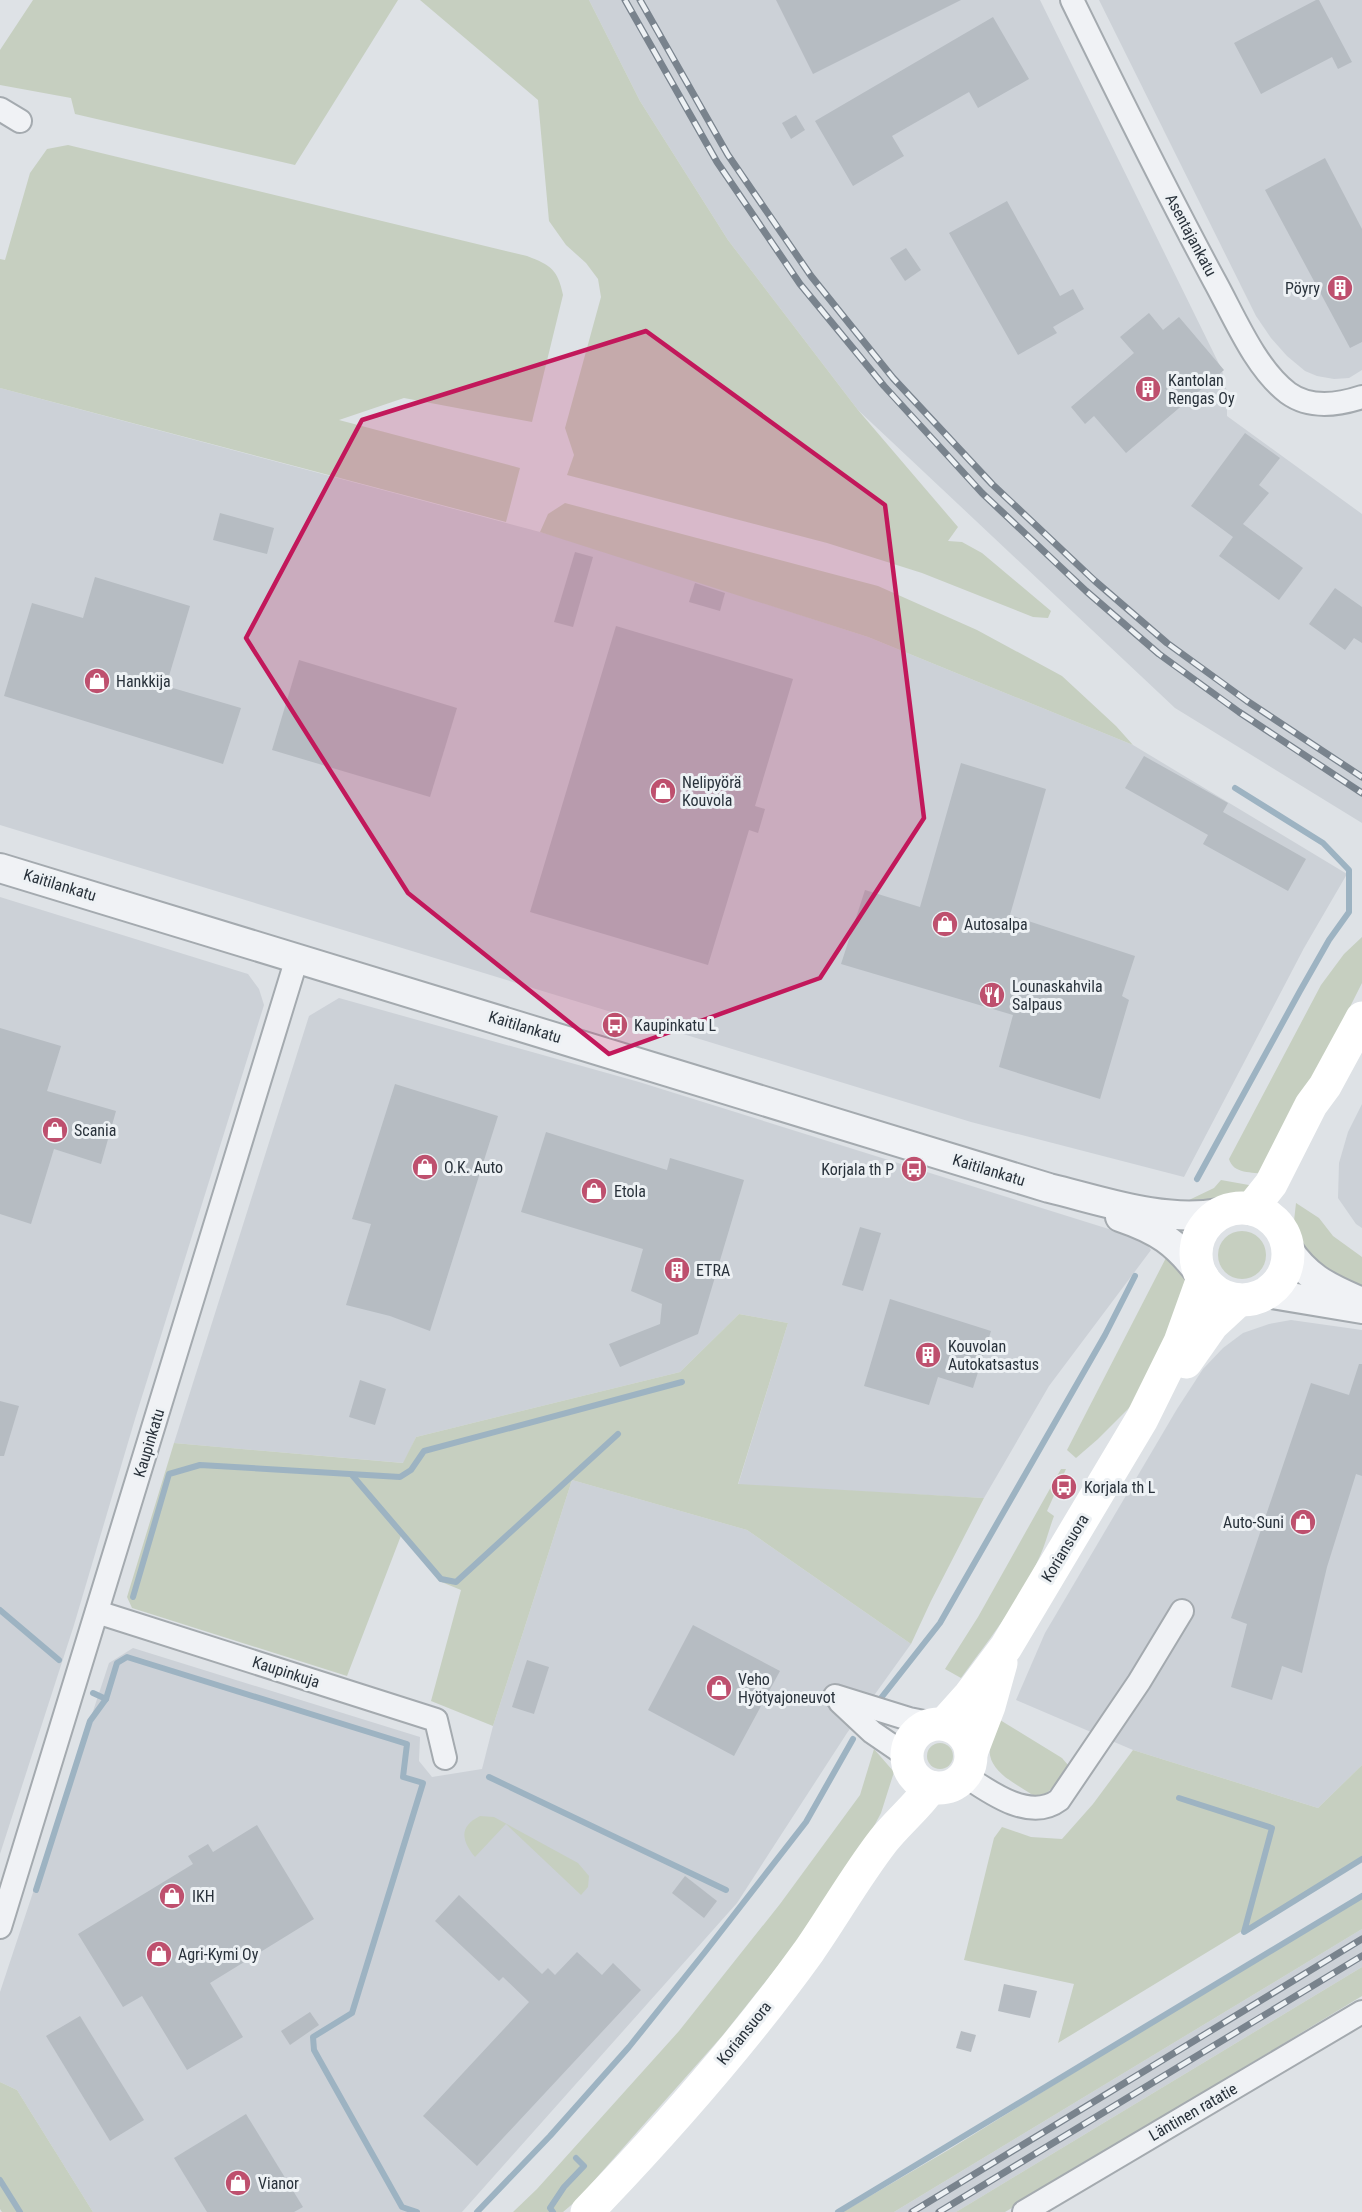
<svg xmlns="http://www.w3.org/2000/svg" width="1362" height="2212" font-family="'Roboto Condensed',sans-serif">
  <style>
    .built { fill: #ccd1d7 }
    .green { fill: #c6cfc0 }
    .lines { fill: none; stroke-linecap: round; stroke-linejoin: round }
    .stream { stroke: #9db3c2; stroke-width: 6 }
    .building { fill: #b6bcc2 }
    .minor-casing { stroke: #a4aaaf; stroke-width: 26 }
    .tertiary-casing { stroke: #a4aaaf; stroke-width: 32 }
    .minor { stroke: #f0f2f5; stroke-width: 22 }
    .tertiary { stroke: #f0f2f5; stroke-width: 28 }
    .secondary { stroke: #fff; stroke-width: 33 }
    .rail-casing { stroke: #79838d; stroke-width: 7 }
    .rail { stroke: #edf1f4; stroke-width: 4.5; stroke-dasharray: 14; stroke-linecap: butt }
    .marked { fill: #c2185b; fill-opacity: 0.2; stroke: #c2185b; stroke-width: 4.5; stroke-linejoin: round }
    .labels { text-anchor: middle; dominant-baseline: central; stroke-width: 6; stroke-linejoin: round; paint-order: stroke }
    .street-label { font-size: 16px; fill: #29323b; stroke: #edf1f4 }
    .poi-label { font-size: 16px; fill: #29323b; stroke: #edf1f4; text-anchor: start }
  </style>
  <rect width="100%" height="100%" fill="#dee2e6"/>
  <g class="built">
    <polygon points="589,0 1040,0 1222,370 1227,392 1227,416 1362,514 1362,823 1175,708 858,410 728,240 640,101"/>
    <polygon points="1099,0 1362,0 1362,370 1349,378 1334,379 1317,376 1305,371 1287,356 1271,338 1256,316"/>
    <polygon points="0,388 574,541 868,637 1133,745 1347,874 1304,948 1184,1177 971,1122 0,825"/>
    <polygon points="0,897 248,974 259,989 264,1005 135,1419 74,1625 0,1854"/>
    <polygon points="339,998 639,1082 1144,1240 1151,1250 1049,1386 984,1498 738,1485 788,1323 739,1314 680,1372 416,1437 404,1463 174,1443 309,1016"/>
    <polygon points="1362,1104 1362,1228 1356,1224 1338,1198 1339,1163 1348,1132"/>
    <polygon points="1291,1320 1362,1330 1362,1765 1318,1808 1133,1750 1016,1700 1045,1633 1177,1409 1203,1369 1223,1348 1243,1333 1269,1324"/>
    <polygon points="572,1480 747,1530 911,1644 847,1733 737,1903 462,2212 93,2212 17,2090 0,2082 0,1992 109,1663 133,1648 420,1737 419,1761 432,1777 482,1769 493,1726"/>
    <polygon points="1362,1929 1362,1967 956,2212 894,2212"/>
  </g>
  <g class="green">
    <polygon points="33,0 398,0 295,165 75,114 71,98 0,85 0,50"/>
    <polygon points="420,0 589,0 640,101 728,240 858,410 958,527 948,541 962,542 982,553 1051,611 1048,618 1033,617 922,573 827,543 567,475 574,455 565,428 601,297 598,279 586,263 566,245 549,221 538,100"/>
    <path d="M68 145 527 256C551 265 558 270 563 295L532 422 404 398 339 420 520 468 506 522 0 388V259L5 260 30 173 47 149Z"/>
    <polygon points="565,503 878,586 977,630 1062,676 1116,726 1133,745 868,637 540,532 548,514"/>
    <path d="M1362 937V983L1266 1174C1252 1172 1233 1174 1229 1159L1321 985 1344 954Z"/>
    <polygon points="1221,1180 1260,1187 1242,1197 1187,1207 1189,1200 1214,1188"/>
    <polygon points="1296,1203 1319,1218 1333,1236 1362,1257 1362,1292 1324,1276 1295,1243 1294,1221"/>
    <circle cx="1242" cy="1255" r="24"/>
    <polygon points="1169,1252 1183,1273 1187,1288 1141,1396 1098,1439 1076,1458 1067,1450"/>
    <polygon points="739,1314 788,1323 738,1484 984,1498 931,1601 911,1644 747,1530 572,1480 493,1726 431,1701 461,1590 439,1581 402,1533 347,1676 132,1608 127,1597 174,1443 403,1463 416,1437 680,1372"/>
    <path d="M1061 1469H1066L1047 1511 1054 1516C1049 1529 1046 1543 1040 1556 1021 1600 989 1639 961 1678L945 1669 978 1617Z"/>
    <path d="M1000 1720 1062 1758 1068 1765C1060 1776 1048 1803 1031 1794 1016 1784 986 1770 990 1747 992 1738 997 1729 1000 1720Z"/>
    <circle cx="940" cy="1756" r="13"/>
    <polygon points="874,1749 894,1772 881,1813 864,1845 797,1942 723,2035 576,2201 563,2212 513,2212 537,2189 679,2031 780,1904 860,1795"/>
    <polygon points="1133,1750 1318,1808 1362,1765 1362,1858 1058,2043 1074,1984 964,1960 994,1838 1002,1827 1031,1837 1062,1839 1093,1804"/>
    <path d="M480 1816 494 1817 578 1863 589 1876 588 1887 581 1895 506 1824 475 1857C462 1841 458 1827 480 1816Z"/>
    <polygon points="1362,1895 1362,1929 894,2212 843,2212 950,2149"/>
    <polygon points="1362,1967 1362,1996 1005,2212 956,2212"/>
    <polygon points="0,2082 17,2090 93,2212 2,2212 0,2209"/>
  </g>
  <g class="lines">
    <g class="stream">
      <polyline points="1197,1179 1300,991 1329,940 1349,912 1349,870 1323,843 1235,788"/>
      <polyline points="352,1475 441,1579 456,1582 618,1434"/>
      <polyline points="133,1597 169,1474 200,1465 400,1477 411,1470 424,1451 682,1382"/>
      <polyline points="0,1610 59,1660"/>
      <polyline points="93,1693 106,1699"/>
      <polyline points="881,1698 940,1623 1105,1335 1135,1276"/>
      <polyline points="489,1777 726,1890"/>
      <polyline points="1179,1798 1272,1828 1244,1932 1362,1859"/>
      <polyline points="36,1890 90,1721 106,1699 117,1663 127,1657 407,1744 403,1777 423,1783 352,2013 313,2037 314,2050 402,2207 417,2212"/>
      <polyline points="0,2180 20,2212"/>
      <polyline points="477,2212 550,2136 629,2047 705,1952 806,1822 853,1739"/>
      <polyline points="553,2212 550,2208 564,2187 584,2166 576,2158"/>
      <polyline points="838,2212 1362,1896"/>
    </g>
  </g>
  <g class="building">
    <polygon points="776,0 961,0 813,74"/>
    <polygon points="1316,0 1319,0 1352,62 1338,69 1332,57 1261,94 1234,43"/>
    <polygon points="993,17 1029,79 978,108 969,92 892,136 904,156 853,186 815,121"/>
    <polygon points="796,115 805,130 791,139 782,123"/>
    <polygon points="1325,158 1362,229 1362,342 1350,348 1265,190"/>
    <polygon points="1007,201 1060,296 1073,289 1084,309 1053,327 1057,333 1018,355 949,233"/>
    <polygon points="906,248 921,270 905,281 890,258"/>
    <polygon points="1149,313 1163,330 1179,317 1224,370 1126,453 1094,416 1085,424 1071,407 1134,353 1120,337"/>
    <polygon points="1245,433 1280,458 1259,485 1269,493 1243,524 1303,568 1279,600 1219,556 1233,537 1191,506"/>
    <polygon points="220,513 274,528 267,554 213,540"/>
    <polygon points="575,552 593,557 573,627 554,622"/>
    <polygon points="95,577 190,606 166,686 241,708 223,764 4,696 32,603 83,618"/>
    <polygon points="695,583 725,593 720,611 689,602"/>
    <polygon points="1335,588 1362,607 1362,643 1354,638 1345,650 1309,624"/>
    <polygon points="616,626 793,679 755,806 765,809 758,833 749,830 708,965 530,912"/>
    <polygon points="299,660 457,708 430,797 272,750"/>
    <polygon points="1144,756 1228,803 1223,812 1306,859 1288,891 1203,844 1208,835 1125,788"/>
    <polygon points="961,763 1046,789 1010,915 1135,956 1122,996 1129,1000 1100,1099 999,1067 1013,1015 841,964 865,890 920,907"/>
    <polygon points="0,1028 61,1046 47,1091 116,1111 101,1164 54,1149 31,1224 0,1214"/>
    <polygon points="395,1084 498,1116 430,1331 390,1316 346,1305 371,1224 352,1219"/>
    <polygon points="546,1132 667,1170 670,1158 744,1180 698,1334 620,1367 609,1344 660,1324 662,1304 631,1291 643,1249 521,1212"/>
    <polygon points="860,1227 881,1233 863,1291 842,1285"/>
    <polygon points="890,1299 991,1331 973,1388 938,1377 929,1405 864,1386"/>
    <polygon points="1359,1364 1362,1364 1362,1476 1356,1474 1327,1567 1302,1673 1282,1666 1272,1700 1231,1687 1247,1624 1231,1618 1311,1383 1349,1395"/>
    <polygon points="360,1380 386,1389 375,1425 349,1417"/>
    <polygon points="0,1401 19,1406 4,1456 0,1456"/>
    <polygon points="693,1625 780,1671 734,1756 648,1710"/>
    <polygon points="527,1660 549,1667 534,1714 512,1707"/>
    <polygon points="257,1825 314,1919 210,1983 243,2037 187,2070 142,1996 123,2007 78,1934 193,1864 188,1856 208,1844 213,1852"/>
    <polygon points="685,1876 717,1901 704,1918 672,1893"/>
    <polygon points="459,1895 542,1974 548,1968 555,1975 577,1952 602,1975 613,1963 641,1990 477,2166 423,2116 529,2002 503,1977 499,1981 435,1921"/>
    <polygon points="1004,1984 1037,1991 1030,2018 998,2011"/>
    <polygon points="310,2012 319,2025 290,2045 281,2031"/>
    <polygon points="80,2016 144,2120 110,2141 46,2036"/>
    <polygon points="961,2031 976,2035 971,2052 956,2048"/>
    <polygon points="246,2114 303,2207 294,2212 207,2212 174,2158"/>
  </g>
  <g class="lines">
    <g class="minor-casing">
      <g id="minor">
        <path d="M1072 0C1118 94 1164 187 1214 280 1234 316 1255 368 1288 393 1310 409 1338 405 1362 397"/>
        <polyline points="0,109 20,121"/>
        <polyline points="97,1612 436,1720 445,1758"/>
        <polyline points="835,1696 909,1719 934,1724"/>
        <polyline points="840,1702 872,1732 907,1756"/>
        <path d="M964 1775C989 1792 1030 1822 1059 1800L1139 1682 1182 1611"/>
        <polyline points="0,1927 297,958"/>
        <polyline points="1024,2212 1362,2012"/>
      </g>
    </g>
    <g class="tertiary-casing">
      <g id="tertiary">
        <path d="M0 868 1049 1188C1103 1201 1163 1223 1219 1213"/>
        <path d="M1120 1217C1158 1230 1176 1242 1200 1274"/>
        <path d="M1288 1249C1306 1276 1325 1286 1355 1299"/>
        <polyline points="1266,1293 1362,1309"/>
      </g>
    </g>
    <use href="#minor" class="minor"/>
    <use href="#tertiary" class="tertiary"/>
    <g class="secondary">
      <circle cx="1242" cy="1254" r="46"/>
      <polyline points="1251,1209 1271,1184 1311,1105 1325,1086 1362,1018"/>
      <polyline points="1186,1362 1212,1325 1239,1300"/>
      <polyline points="944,1724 970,1695 1006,1647 1142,1419 1180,1342 1203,1278"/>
      <circle cx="939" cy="1756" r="32"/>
      <polyline points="971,1753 989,1706 1001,1663"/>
      <path d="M587 2212C666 2130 742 2044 809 1951 834 1915 856 1876 883 1841 898 1822 917 1807 931 1787"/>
    </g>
    <g class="rail-casing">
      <g id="rail">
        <polyline points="625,0 717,162 800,284 884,386 982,493 1086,591 1159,654 1239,712 1362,793"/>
        <polyline points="640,0 728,155 811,276 893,378 992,484 1095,581 1167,643 1247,701 1362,777"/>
        <polyline points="912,2212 1362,1939"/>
        <polyline points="939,2212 1362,1956"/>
      </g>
    </g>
    <use href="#rail" class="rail"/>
  </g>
  <path class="marked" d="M646 331 885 505 924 818 820 978 609 1054 408 893 246 638 362 420Z"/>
  <defs>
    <g id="building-disc" transform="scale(1.35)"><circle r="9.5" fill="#be506e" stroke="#edf1f4"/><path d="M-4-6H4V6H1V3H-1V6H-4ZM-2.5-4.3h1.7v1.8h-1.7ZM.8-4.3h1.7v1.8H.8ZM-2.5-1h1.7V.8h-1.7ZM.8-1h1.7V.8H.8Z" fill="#fff"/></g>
    <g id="shop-disc" transform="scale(1.35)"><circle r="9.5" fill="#be506e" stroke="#edf1f4"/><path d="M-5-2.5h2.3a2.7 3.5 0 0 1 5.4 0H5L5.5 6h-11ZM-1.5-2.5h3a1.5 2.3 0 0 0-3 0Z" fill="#fff"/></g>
    <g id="restaurant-disc" transform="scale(1.35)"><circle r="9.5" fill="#be506e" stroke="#edf1f4"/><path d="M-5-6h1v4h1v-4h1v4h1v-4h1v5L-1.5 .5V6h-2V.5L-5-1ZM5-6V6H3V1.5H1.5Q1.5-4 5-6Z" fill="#fff"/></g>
    <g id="bus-disc" transform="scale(1.35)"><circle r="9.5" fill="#be506e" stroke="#edf1f4"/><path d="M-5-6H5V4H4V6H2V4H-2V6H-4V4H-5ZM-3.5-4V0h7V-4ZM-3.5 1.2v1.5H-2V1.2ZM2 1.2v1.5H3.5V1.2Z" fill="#fff"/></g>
  </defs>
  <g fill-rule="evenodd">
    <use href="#building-disc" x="1340" y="288"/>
    <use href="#building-disc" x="1148" y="389"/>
    <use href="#shop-disc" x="97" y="681"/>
    <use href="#shop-disc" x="663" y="791"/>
    <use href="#shop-disc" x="945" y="924"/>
    <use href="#restaurant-disc" x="992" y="995"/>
    <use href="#bus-disc" x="615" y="1025"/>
    <use href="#shop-disc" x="55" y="1130"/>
    <use href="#shop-disc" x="425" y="1167"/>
    <use href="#bus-disc" x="914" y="1169"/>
    <use href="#shop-disc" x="594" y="1191"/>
    <use href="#building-disc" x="677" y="1270"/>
    <use href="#building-disc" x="928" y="1355"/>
    <use href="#bus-disc" x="1064" y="1487"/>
    <use href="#shop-disc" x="1303" y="1522"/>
    <use href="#shop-disc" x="719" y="1688"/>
    <use href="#shop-disc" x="172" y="1896"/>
    <use href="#shop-disc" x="159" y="1954"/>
    <use href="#shop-disc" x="238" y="2183"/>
  </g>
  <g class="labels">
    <g class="street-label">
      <text transform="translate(1191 235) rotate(62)">Asentajankatu</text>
      <text transform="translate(60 885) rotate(17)">Kaitilankatu</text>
      <text transform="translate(525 1027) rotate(17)">Kaitilankatu</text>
      <text transform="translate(989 1170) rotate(17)">Kaitilankatu</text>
      <text transform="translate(149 1443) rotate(-73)">Kaupinkatu</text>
      <text transform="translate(1065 1548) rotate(-59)">Koriansuora</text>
      <text transform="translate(286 1672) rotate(18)">Kaupinkuja</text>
      <text transform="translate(744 2033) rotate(-51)">Koriansuora</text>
      <text transform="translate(1193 2112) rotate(-30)">Läntinen ratatie</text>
    </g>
    <g class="poi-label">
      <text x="1320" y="288" text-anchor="end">Pöyry</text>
      <text x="1168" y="380">Kantolan<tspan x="1168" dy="18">Rengas Oy</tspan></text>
      <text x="116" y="681">Hankkija</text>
      <text x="682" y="782">Nelipyörä<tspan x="682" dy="18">Kouvola</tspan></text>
      <text x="964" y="924">Autosalpa</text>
      <text x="1012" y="986">Lounaskahvila<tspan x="1012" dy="18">Salpaus</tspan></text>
      <text x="634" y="1025">Kaupinkatu L</text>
      <text x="74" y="1130">Scania</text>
      <text x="444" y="1167">O.K. Auto</text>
      <text x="894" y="1169" text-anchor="end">Korjala th P</text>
      <text x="614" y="1191">Etola</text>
      <text x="696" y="1270">ETRA</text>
      <text x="948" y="1346">Kouvolan<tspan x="948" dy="18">Autokatsastus</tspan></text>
      <text x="1084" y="1487">Korjala th L</text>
      <text x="1284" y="1522" text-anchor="end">Auto-Suni</text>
      <text x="738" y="1679">Veho<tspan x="738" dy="18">Hyötyajoneuvot</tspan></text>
      <text x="192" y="1896">IKH</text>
      <text x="178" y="1954">Agri-Kymi Oy</text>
      <text x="258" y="2183">Vianor</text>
    </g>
  </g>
</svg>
